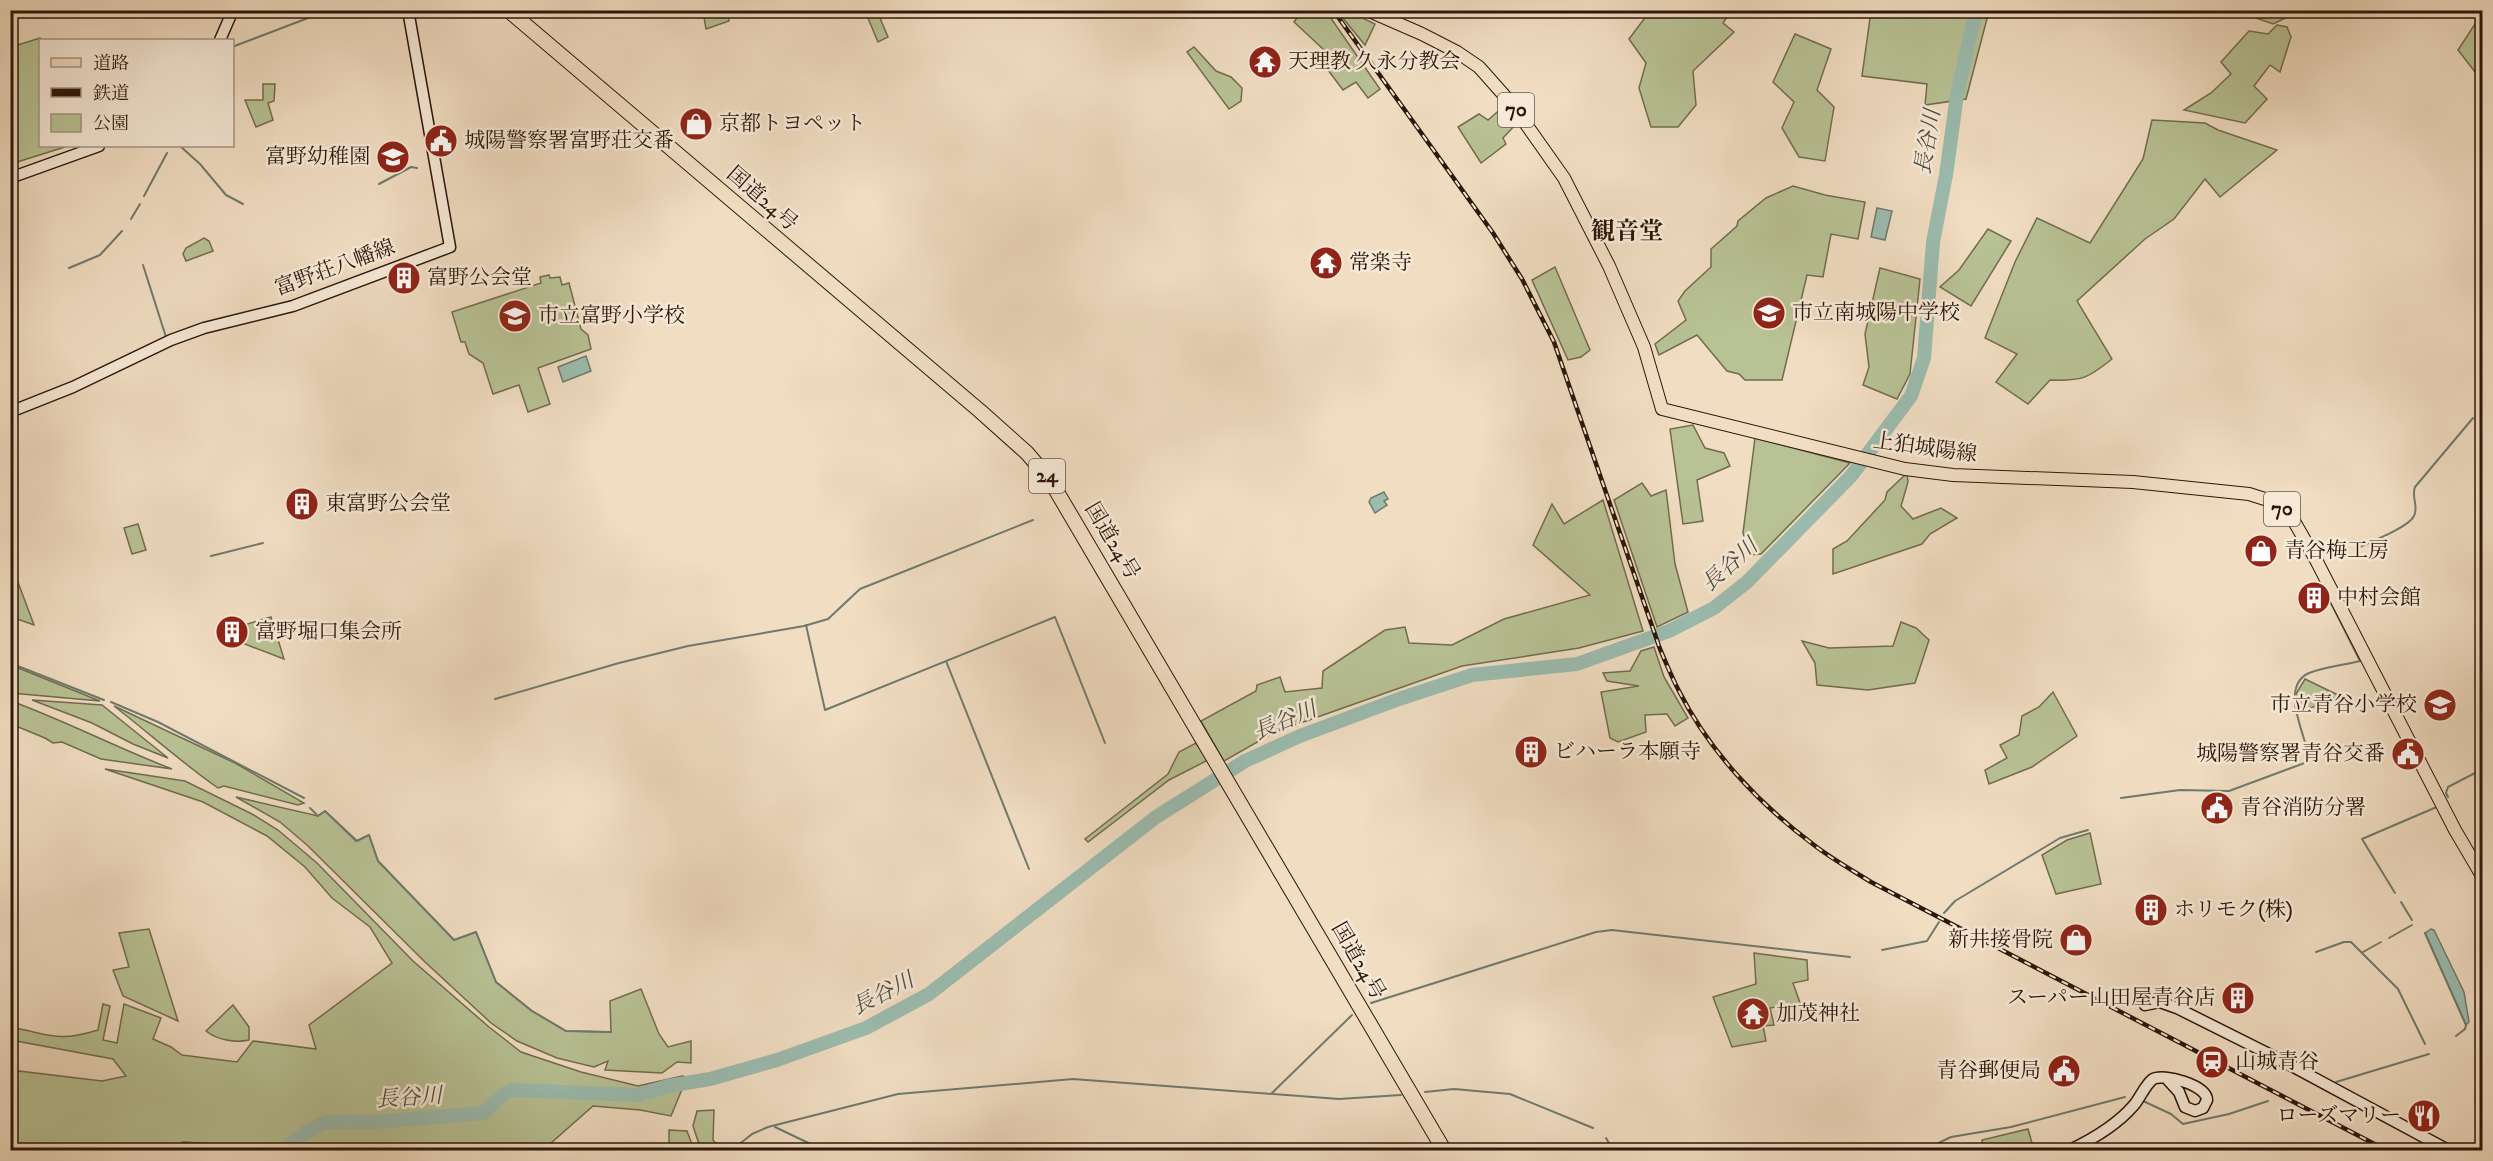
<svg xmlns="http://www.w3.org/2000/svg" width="2493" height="1161" font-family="'IM FELL DW Pica','Noto Serif JP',serif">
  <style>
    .green { fill: #b8c295; stroke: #726c4f; stroke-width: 1.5 }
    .water { fill: #9bbcaf; stroke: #6f7a6d; stroke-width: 1.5 }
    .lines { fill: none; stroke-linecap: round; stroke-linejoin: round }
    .stream { stroke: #6f7a6d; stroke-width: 2 }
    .river { stroke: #9bbcaf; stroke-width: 14 }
    .secondary-casing { stroke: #2c1609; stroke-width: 13 }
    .primary-casing { stroke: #2c1609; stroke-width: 14 }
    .highway-casing { stroke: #2c1609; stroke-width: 16 }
    .secondary { stroke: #f6e9d7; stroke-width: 10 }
    .primary { stroke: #f1ddc2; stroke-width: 12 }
    .highway { stroke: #f1ddc2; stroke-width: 14 }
    .rail-casing { stroke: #2c1609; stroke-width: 4.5 }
    .rail { stroke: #f6e9d7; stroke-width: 2; stroke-dasharray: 7; stroke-linecap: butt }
    .labels { text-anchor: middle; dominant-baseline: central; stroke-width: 5; stroke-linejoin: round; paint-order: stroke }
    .shield { fill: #f6e9d7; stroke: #695547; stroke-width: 1.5 }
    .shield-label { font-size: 20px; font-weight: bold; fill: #2c1609 }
    .poi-label { font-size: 21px; fill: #2c1609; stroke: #f6e9d7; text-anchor: start }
    .street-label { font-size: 21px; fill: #2c1609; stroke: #f6e9d7 }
    .water-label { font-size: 22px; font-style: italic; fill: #535043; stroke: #f6e9d7 }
    .quarter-label { font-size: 24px; font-weight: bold; fill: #2c1609; stroke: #f6e9d7 }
  </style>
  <rect width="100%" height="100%" fill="#f1ddc2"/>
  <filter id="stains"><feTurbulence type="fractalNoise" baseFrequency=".00333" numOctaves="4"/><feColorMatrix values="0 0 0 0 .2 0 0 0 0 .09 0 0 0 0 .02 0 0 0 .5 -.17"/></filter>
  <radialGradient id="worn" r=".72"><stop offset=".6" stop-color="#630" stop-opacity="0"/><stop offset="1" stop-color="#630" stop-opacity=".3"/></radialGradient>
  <g class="green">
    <polygon points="703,11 728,11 729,21 706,29"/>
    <polygon points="865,11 877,11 888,37 878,42"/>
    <polygon points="1302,11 1326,11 1380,89 1368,98 1356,82 1343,90 1328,70 1337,62 1294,22"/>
    <polygon points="1337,11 1348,11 1375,24 1365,45"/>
    <polygon points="1650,11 1731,11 1723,23 1734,32 1693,71 1696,105 1678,127 1651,127 1639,88 1646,63 1629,39"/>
    <polygon points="1871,11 1989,11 1966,99 1925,105 1927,84 1862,76"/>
    <polygon points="2256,11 2256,10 2398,11 2348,16 2329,13 2292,15 2273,24 2256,18"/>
    <polygon points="2481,11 2482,11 2482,81 2458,50 2479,18"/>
    <polygon points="2277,25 2287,27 2291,37 2280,72 2270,65 2254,86 2267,99 2245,123 2184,110 2211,93 2231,74 2221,62 2249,31 2268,34"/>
    <polygon points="1795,34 1831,49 1817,90 1834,107 1825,161 1799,157 1782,128 1794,102 1773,82"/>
    <polygon points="40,38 40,146 68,146 11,164 11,47"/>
    <polygon points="1194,47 1216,71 1231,77 1242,88 1241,101 1229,109 1187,52"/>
    <polygon points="263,84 275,84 274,101 268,103 273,120 256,127 245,100 263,100"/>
    <polygon points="1504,106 1517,123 1503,138 1506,144 1481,163 1458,127 1479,114 1488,120"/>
    <path d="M2152 120 2205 123 2218 130 2277 150 2220 197 2205 179 2174 219 2145 239 2077 301 2112 359C2087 379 2082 381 2050 380L2028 404 1996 382 2017 354 1985 338 2015 262 2037 218 2090 243 2143 159Z"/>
    <polygon points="1793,186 1825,195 1865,202 1858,239 1831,234 1823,277 1807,275 1782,380 1745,380 1739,374 1727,371 1697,335 1659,355 1655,344 1686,320 1678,301 1685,291 1711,267 1711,249 1737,226 1738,221 1766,198"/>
    <polygon points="1988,229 2011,241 1971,306 1940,287 1959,270"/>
    <polygon points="204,238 209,241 213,251 186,261 183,254 186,248"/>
    <polygon points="1555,267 1590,350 1581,357 1568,360 1532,280"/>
    <polygon points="1880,268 1920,279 1910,374 1897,399 1863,385 1869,367 1865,334"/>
    <polygon points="549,275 550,278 560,277 562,285 569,283 581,329 588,335 591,349 538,368 550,404 528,412 519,385 493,394 483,363 469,354 465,342 461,342 452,312 541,283 540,277"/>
    <polygon points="1693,425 1705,448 1724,453 1730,466 1697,480 1703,521 1683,524 1670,429"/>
    <polygon points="1755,438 1850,463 1761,554 1750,555 1743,533"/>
    <polygon points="1907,473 1908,482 1901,506 1913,519 1941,508 1957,518 1930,534 1922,544 1833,574 1833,549 1847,541 1885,500 1887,492"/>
    <polygon points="1642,483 1651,496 1666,490 1675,564 1688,612 1657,627 1614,500"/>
    <polygon points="1603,500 1643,631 1579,648 1462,666 1275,732 1224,761 1201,721 1256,691 1257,685 1280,677 1285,692 1322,688 1323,671 1385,630 1405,627 1409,643 1452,645 1504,619 1590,595 1533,545 1552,504 1564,524"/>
    <polygon points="138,524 146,550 132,554 124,528"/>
    <polygon points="16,577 34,625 17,619 11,603 11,580"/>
    <polygon points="271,617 284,659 242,643 237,627"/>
    <polygon points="1901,622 1916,628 1929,640 1915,683 1868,690 1817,685 1815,663 1802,641 1829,648 1893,646"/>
    <polygon points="1654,647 1664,677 1688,718 1675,726 1667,714 1645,715 1646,732 1618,742 1610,738 1601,692 1639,686 1607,681 1603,673 1630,671 1641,651"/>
    <polygon points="10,665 11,665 100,701 11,693"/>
    <polygon points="2305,679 2342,697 2299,712 2296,694"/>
    <polygon points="2053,692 2077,736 2032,767 1989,784 1985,770 2007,758 2000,745 2019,735 2022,716 2039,707"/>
    <polygon points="32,700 102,705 168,758 133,744 92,723"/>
    <path d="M11 701C66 721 117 748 172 769L101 759 62 742 53 743 45 738 11 724Z"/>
    <path d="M114 706 235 763 304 803 298 805 224 786 218 788C182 763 149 733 114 706Z"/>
    <polygon points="1196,743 1208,760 1169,780 1088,842 1085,839 1168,774 1179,752"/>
    <path d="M105 769 185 781 252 814 278 830 317 863 413 961 489 1027 521 1052 581 1072 638 1086 683 1076 685 1082 671 1116 640 1110 593 1106 550 1144 548 1150H252L228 1145 183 1142 170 1150H11V1050L15 1051 11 1070 102 1081 126 1076 113 1059 11 1040 10 1027C50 1034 56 1043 98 1030L103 1004 110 1006 103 1040 117 1043 124 1004 161 1018 153 1039 171 1047 182 1055 237 1062 253 1041 316 1049 309 1025 392 963 370 927 332 898 305 867 267 836 203 802Z"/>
    <polygon points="236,797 318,816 325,811 356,841 369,835 378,861 454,940 476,932 496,982 532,1011 566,1031 611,1032 610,1001 641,989 659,1034 668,1047 691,1041 691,1063 677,1062 662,1073 605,1070 608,1061 594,1067 557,1058 517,1041 491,1023 425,962 307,845 280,822"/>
    <polygon points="2090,833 2101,884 2056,894 2042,855 2067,840"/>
    <polygon points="149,929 178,1021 123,996 113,970 129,967 119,933"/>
    <polygon points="1754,953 1807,960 1808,980 1793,983 1800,1003 1770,1008 1774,1025 1763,1026 1766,1041 1732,1047 1713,997 1756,984"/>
    <path d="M233 1005 249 1027V1040C235 1043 217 1040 206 1031Z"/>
    <polygon points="714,1110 713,1140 722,1150 701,1150 693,1126 697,1111"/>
    <polygon points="2028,1129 2034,1150 1984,1150 1982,1140"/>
    <polygon points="669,1130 687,1131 694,1150 674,1150 669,1142"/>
  </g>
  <g class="water">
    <polygon points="1877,208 1892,211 1885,240 1871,237"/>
    <polygon points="586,356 591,371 563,382 558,367"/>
    <polygon points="1384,492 1388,499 1384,501 1387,505 1375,513 1369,502 1371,498"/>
    <polygon points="2431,929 2434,930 2464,992 2469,1022 2466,1025 2425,933"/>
    <polygon points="183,1142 228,1145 252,1150 170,1150"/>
  </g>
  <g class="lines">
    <g class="stream">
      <polyline points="232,47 329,10"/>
      <polyline points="180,146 200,164 226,195 243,204"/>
      <polyline points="379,184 411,167 417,168"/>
      <polyline points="144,196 167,153"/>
      <polyline points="131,219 140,204"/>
      <polyline points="143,265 166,337"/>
      <polyline points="69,268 100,255 122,231"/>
      <path d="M2355 549C2368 543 2408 528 2414 516 2419 507 2411 497 2415 487L2473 418"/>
      <polyline points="211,556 263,543"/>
      <polyline points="806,625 825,710 1055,617 1105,743"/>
      <polyline points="946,661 1029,869"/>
      <polyline points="10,663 104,700"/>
      <polyline points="495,699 619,663 688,646 804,626 828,619 860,589 1033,520"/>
      <polyline points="111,702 158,722 304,798"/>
      <polyline points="2448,797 2446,793 2448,787 2475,773"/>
      <path d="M2121 798 2180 790 2229 791 2310 761C2307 738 2278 687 2309 673 2325 667 2344 665 2360 661L2331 603"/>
      <polyline points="310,808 318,816 325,811 357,841 369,835 378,861 454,940 476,932 496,982 532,1011 566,1031 611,1032"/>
      <polyline points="2395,893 2362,839 2439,806"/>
      <polyline points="2401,902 2412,920"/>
      <polyline points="1944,913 1955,901 2060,838 2088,830"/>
      <polyline points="2425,933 2466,1025 2465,1029 2456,1036"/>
      <polyline points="2389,938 2412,925"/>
      <polyline points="1882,950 1927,941 1939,922"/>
      <polyline points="2316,952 2344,942 2351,942 2398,989 2425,1044"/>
      <polyline points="2363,952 2381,942"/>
      <polyline points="1371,1003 1596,932 1612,930 1850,957"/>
      <polyline points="2336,1082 2429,1054"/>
      <polyline points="1425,1092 1454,1089 1510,1094 1593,1128"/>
      <polyline points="1272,1093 1352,1015"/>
      <polyline points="2143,1101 2171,1114 2183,1124 2229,1114 2268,1101"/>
      <polyline points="775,1127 823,1150"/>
      <polyline points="1606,1138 1613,1150"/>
      <polyline points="732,1150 752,1134 768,1127 898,1094 1073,1079 1339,1099 1401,1095"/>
      <polyline points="1924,1150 1951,1137 2011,1127 2125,1097"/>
    </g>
    <polyline class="river" points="282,1150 303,1134 326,1122 376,1122 483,1113 504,1094 512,1090 638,1095 668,1086 710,1079 777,1060 866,1028 929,994 1156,817 1245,761 1300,736 1399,699 1472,675 1577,664 1669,631 1714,608 1747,582 1851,476 1911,396 1924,358 1933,242 1946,175 1957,95 1976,10"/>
    <g class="secondary-casing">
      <g id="secondary">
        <polyline points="220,40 233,10"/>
        <polyline points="10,178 99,146"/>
        <polyline points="10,412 73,387 171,340 204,328 293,306 450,247 408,10"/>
        <polyline points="2145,1005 2160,1002 2177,1008 2279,1059 2448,1150"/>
        <path d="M2070 1150C2093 1139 2117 1125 2134 1105 2140 1098 2145 1085 2153 1079 2163 1073 2207 1085 2207 1100L2203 1108 2195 1111 2185 1107 2179 1092 2168 1080"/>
      </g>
    </g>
    <g class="primary-casing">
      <polyline id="primary" points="1367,10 1422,34 1457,52 1479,67 1511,103 1564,178 1609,266 1644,347 1662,409 1905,469 1953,475 2133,482 2249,494 2268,500 2284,510 2295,523 2315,558 2455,830 2482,876"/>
    </g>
    <g class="highway-casing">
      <polyline id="highway" points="508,10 980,411 1027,453 1050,480 1444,1150"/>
    </g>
    <use href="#secondary" class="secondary"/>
    <use href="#primary" class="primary"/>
    <use href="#highway" class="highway"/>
    <g class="rail-casing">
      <path id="rail" d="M1333 10 1493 233 1522 279 1554 342 1660 649C1666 663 1672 678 1679 691 1709 751 1760 805 1814 845 1832 859 1852 870 1871 882L2386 1150"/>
    </g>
    <use href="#rail" class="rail"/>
  </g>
  <defs>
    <g id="temple-disc" transform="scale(1.725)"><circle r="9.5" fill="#8f2418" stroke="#f6e9d7"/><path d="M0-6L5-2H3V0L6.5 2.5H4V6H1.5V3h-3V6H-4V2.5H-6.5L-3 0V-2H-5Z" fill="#fff"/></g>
    <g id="shop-disc" transform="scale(1.725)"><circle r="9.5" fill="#8f2418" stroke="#f6e9d7"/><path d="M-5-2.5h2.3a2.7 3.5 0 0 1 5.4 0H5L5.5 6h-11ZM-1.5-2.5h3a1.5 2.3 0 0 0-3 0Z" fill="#fff"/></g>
    <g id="civic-disc" transform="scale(1.725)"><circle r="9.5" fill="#8f2418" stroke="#f6e9d7"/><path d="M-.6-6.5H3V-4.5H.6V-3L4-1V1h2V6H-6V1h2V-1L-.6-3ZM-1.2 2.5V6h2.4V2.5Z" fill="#fff"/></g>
    <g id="school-disc" transform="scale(1.725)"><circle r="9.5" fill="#8f2418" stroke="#f6e9d7"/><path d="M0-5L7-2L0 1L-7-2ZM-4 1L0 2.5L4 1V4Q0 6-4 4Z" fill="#fff"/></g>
    <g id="building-disc" transform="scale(1.725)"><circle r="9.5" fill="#8f2418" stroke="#f6e9d7"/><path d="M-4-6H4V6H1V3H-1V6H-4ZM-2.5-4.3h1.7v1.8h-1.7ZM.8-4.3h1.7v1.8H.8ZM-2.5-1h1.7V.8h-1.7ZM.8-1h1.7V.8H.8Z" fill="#fff"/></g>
    <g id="station-disc" transform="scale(1.725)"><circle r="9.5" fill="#8f2418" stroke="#f6e9d7"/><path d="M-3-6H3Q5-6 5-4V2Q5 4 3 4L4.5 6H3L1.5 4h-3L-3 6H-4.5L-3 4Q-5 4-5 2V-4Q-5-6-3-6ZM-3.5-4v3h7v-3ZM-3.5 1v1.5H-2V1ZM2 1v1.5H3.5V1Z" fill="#fff"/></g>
    <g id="restaurant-disc" transform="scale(1.725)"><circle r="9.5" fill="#8f2418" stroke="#f6e9d7"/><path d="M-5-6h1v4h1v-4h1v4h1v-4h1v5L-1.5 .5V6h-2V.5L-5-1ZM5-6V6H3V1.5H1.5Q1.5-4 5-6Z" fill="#fff"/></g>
  </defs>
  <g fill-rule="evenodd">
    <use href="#temple-disc" x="1265" y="62"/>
    <use href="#shop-disc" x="696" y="124"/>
    <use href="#civic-disc" x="441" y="141"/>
    <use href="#school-disc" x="393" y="157"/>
    <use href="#temple-disc" x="1326" y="263"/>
    <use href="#building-disc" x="404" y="278"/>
    <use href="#school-disc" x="1769" y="313"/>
    <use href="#school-disc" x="515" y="316"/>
    <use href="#building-disc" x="302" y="504"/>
    <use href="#shop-disc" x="2261" y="551"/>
    <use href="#building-disc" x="2314" y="598"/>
    <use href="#building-disc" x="232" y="632"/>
    <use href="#school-disc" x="2440" y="705"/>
    <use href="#building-disc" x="1531" y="752"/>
    <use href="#civic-disc" x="2408" y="754"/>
    <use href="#civic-disc" x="2217" y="808"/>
    <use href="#building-disc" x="2151" y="910"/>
    <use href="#shop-disc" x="2076" y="940"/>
    <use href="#building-disc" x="2238" y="998"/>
    <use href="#temple-disc" x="1753" y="1014"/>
    <use href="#station-disc" x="2212" y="1062"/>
    <use href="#civic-disc" x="2064" y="1071"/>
    <use href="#restaurant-disc" x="2424" y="1116"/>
  </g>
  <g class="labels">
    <g class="shield">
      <rect x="1498" y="93" width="36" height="34" rx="4.5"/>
      <rect x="1029" y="459" width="36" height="34" rx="4.5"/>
      <rect x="2264" y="492" width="36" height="34" rx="4.5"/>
    </g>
    <g class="shield-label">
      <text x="1516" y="110">70</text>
      <text x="1047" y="476">24</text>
      <text x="2282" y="509">70</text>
    </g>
    <g class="poi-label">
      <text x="1288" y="62">天理教 久永分教会</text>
      <text x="719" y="124">京都トヨペット</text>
      <text x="464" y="141">城陽警察署富野荘交番</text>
      <text x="370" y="157" text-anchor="end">富野幼稚園</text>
      <text x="1349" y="263">常楽寺</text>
      <text x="427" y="278">富野公会堂</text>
      <text x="1792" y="313">市立南城陽中学校</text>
      <text x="538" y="316">市立富野小学校</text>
      <text x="325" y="504">東富野公会堂</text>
      <text x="2284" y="551">青谷梅工房</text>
      <text x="2337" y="598">中村会館</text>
      <text x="255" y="632">富野堀口集会所</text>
      <text x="2417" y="705" text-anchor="end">市立青谷小学校</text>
      <text x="1554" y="752">ビハーラ本願寺</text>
      <text x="2385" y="754" text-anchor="end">城陽警察署青谷交番</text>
      <text x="2240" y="808">青谷消防分署</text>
      <text x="2174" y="910">ホリモク(株)</text>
      <text x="2053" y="940" text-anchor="end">新井接骨院</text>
      <text x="2215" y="998" text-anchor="end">スーパー山田屋青谷店</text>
      <text x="1776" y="1014">加茂神社</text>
      <text x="2235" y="1062">山城青谷</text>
      <text x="2041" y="1071" text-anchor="end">青谷郵便局</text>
      <text x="2401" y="1116" text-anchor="end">ローズマリー</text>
    </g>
    <g class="street-label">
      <text transform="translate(762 199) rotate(41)">国道24号</text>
      <text transform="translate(335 268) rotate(-20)">富野荘八幡線</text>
      <text transform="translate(1925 448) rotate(8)">上狛城陽線</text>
      <text transform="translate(1112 541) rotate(59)">国道24号</text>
      <text transform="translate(1358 961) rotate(60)">国道24号</text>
    </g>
    <g class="water-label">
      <text transform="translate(1928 142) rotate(-81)">長谷川</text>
      <text transform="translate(1730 565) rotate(-42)">長谷川</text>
      <text transform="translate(1285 721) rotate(-23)">長谷川</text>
      <text transform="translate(883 994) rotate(-27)">長谷川</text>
      <text transform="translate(409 1098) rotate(-4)">長谷川</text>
    </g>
    <g class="quarter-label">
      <text x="1627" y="232">観音堂</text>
    </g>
  </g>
  <rect width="2493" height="1161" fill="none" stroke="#f1ddc2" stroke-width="36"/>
  <rect x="12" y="12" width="2469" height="1137" fill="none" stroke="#2c1609" stroke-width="3"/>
  <rect x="18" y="18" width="2457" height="1125" fill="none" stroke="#2c1609" stroke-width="1.5"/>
  <rect x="39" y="39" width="195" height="108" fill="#f6e9d7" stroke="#a59585" stroke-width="1.5"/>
  <rect x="51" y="58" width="30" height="9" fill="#f1ddc2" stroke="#a59585" stroke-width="1.5"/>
  <text x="93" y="69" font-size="18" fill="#2c1609">道路</text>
  <rect x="51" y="88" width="30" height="9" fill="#2c1609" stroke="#a59585" stroke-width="1.5"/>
  <text x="93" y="99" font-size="18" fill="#2c1609">鉄道</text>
  <rect x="51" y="114" width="30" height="18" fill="#b8c295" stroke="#a59585" stroke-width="1.5"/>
  <text x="93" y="129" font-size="18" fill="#2c1609">公園</text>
  <rect width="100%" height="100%" filter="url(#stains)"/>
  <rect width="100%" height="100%" fill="url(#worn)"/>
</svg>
